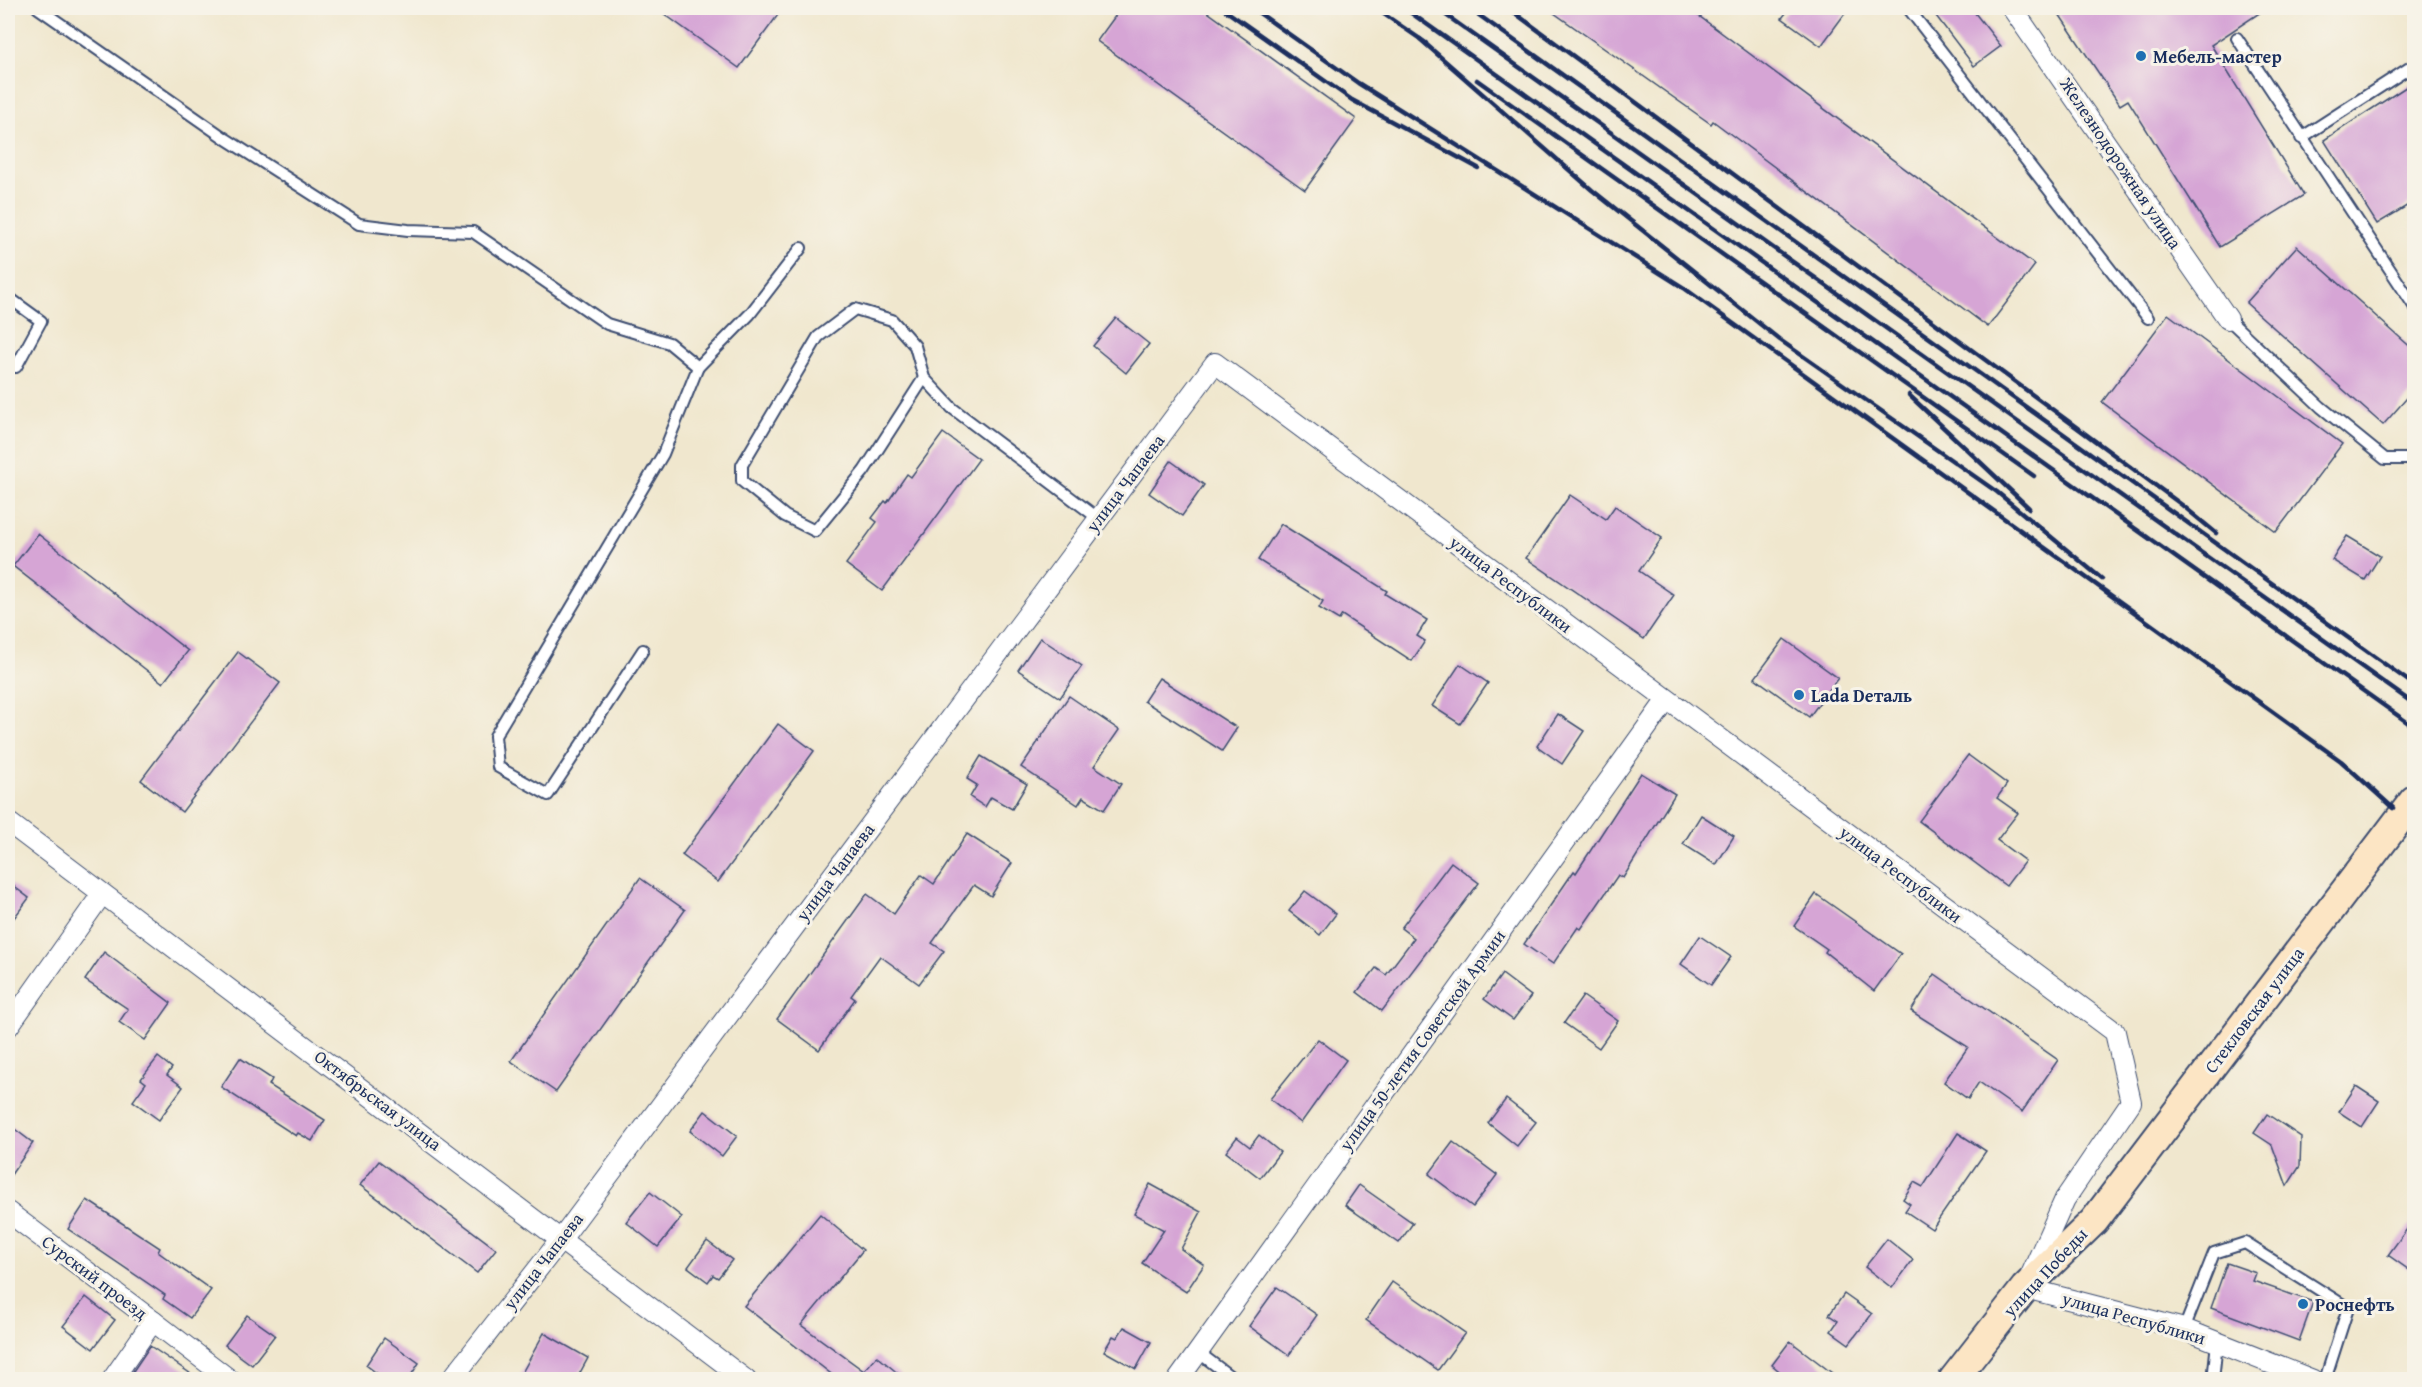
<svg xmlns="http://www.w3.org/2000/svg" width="2422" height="1387" font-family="'Gentium Book Plus',serif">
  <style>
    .building { fill: #d6a5d5 }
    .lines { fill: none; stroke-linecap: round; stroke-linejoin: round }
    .lane-casing { stroke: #3b4b6f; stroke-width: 14 }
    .street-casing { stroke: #3b4b6f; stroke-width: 22 }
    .secondary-casing { stroke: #3b4b6f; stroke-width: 32 }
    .lane { stroke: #fff; stroke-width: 10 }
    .street { stroke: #fff; stroke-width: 20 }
    .secondary { stroke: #fce5c4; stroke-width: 28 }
    .rail { stroke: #1b2f5e; stroke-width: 4.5 }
    .poi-dot { fill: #1f6fb2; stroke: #f7f3e8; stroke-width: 2 }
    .labels { text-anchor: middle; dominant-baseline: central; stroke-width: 6; stroke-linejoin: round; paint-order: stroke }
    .poi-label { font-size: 18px; font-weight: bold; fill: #1b2f5e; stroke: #f7f3e8; text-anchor: start }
    .street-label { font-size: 18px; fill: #1b2f5e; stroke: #f7f3e8 }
  </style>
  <rect width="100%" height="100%" fill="#f7f3e8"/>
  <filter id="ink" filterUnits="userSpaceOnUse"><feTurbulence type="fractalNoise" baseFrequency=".0167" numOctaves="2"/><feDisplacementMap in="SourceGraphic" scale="12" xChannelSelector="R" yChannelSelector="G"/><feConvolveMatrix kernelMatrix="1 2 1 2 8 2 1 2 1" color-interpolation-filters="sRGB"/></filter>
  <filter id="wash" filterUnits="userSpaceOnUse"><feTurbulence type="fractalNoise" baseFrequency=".008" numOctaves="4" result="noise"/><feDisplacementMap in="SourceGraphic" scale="24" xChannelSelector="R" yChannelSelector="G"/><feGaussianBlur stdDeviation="1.35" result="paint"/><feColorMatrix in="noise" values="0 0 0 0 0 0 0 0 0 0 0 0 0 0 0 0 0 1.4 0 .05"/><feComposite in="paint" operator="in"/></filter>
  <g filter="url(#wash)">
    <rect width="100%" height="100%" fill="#f0e7ce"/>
    <g id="blocks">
      <g class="building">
        <polygon points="656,8 783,8 739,68"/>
        <polygon points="1121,8 1202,8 1356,119 1305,190 1097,41"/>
        <polygon points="1547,8 1688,8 2035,265 1988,327 1713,121 1711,124"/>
        <polygon points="1790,8 1849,8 1821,46 1782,18"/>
        <polygon points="1930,8 1971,8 2001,46 1974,66"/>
        <polygon points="2055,8 2267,8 2211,45 2304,195 2220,247 2128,100 2120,105"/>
        <polygon points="2415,81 2415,201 2377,224 2324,140"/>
        <polygon points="2297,246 2415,351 2415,389 2383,425 2246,303"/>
        <polygon points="2168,314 2342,444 2276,532 2102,402"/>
        <polygon points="1116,318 1149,344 1126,373 1093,346"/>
        <polygon points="943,433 979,459 882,591 846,564 877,522 872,518 885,501 887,503 907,474 911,477"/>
        <polygon points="1171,461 1204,485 1182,516 1149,493"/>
        <polygon points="1570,495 1606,519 1615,506 1662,538 1639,571 1674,595 1644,639 1526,558"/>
        <polygon points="1281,524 1387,591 1385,594 1427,620 1417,636 1425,641 1412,661 1342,615 1339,620 1319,608 1323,601 1258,560"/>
        <polygon points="38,534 188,651 163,683 13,566"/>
        <polygon points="2347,536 2380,556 2365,580 2332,560"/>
        <polygon points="1040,638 1082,666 1060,698 1018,670"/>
        <polygon points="1784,639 1838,678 1809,717 1755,678"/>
        <polygon points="238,652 280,683 182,812 141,780"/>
        <polygon points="1460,664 1488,683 1460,724 1432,706"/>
        <polygon points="1159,678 1237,728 1222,751 1144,701"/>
        <polygon points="1069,696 1119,730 1094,766 1121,784 1104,810 1083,797 1078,805 1021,767"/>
        <polygon points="1558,714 1584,731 1562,764 1537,746"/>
        <polygon points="778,724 814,751 718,882 682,855"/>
        <polygon points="1968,755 2007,784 1997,798 2018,813 1997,840 2025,861 2006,886 1919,821"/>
        <polygon points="981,756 1027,784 1012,809 991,797 985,807 970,797 977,785 967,779"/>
        <polygon points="1641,773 1675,794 1623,878 1618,875 1581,929 1578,927 1553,964 1524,944 1574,871 1576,873"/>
        <polygon points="1701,815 1734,836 1716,865 1683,844"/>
        <polygon points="967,834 1012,863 991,896 974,885 932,943 944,951 919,984 880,956 851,996 855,999 819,1050 777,1019 867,894 894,914 921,875 934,884"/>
        <polygon points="1451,862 1479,883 1382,1011 1357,992 1376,968 1386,975 1414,938 1401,928"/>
        <polygon points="640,878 685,910 556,1092 511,1061"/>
        <polygon points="8,882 29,898 8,926"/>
        <polygon points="1305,891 1336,914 1320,935 1289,911"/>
        <polygon points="1816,894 1901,954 1874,991 1825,952 1827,949 1794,926"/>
        <polygon points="1700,936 1731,957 1711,985 1681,964"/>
        <polygon points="104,952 171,1003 145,1040 119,1022 128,1009 85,980"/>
        <polygon points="1502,974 1531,996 1513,1020 1484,999"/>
        <polygon points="1935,974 2058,1060 2022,1112 1979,1082 1968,1099 1944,1082 1968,1047 1911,1011"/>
        <polygon points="1583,996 1618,1021 1599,1048 1564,1023"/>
        <polygon points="1318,1039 1346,1060 1301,1123 1270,1099"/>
        <polygon points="158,1057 172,1068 167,1075 183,1087 159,1120 133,1101 146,1083 141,1079"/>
        <polygon points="240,1058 272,1079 269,1085 325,1120 312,1141 298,1133 296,1136 221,1087"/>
        <polygon points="2356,1086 2379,1101 2362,1127 2339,1112"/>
        <polygon points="1506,1099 1536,1122 1517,1146 1488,1123"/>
        <polygon points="705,1111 737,1136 722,1156 690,1131"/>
        <polygon points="2267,1114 2301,1137 2300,1166 2287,1186 2272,1145 2254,1133"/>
        <polygon points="8,1124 33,1143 8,1179"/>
        <polygon points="1958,1133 1986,1151 1932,1229 1905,1211 1910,1204 1903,1199 1914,1182 1923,1187"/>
        <polygon points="1259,1135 1280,1152 1260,1178 1226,1152 1237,1137 1250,1147"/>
        <polygon points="1453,1142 1497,1175 1473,1207 1429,1174"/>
        <polygon points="379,1161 496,1249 477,1273 360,1185"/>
        <polygon points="1150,1184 1201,1212 1181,1249 1204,1265 1186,1292 1142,1263 1164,1230 1134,1214"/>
        <polygon points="1359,1185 1413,1223 1399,1243 1345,1205"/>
        <polygon points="650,1192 682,1217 658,1247 626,1222"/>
        <polygon points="87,1200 160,1248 158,1252 211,1290 190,1318 163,1299 165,1295 68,1229"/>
        <polygon points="820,1214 863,1250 801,1325 864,1371 877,1356 906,1380 839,1380 744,1306"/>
        <polygon points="2415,1218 2415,1274 2388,1255"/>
        <polygon points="1887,1239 1913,1260 1892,1288 1865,1267"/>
        <polygon points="707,1241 732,1260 718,1278 713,1275 708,1282 688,1267"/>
        <polygon points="2227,1263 2256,1273 2253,1281 2313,1302 2299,1341 2211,1308"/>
        <polygon points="1392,1282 1465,1333 1438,1370 1366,1320"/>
        <polygon points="1277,1287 1317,1315 1289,1355 1249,1326"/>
        <polygon points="1844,1294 1872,1314 1849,1344 1831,1331 1838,1321 1829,1315"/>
        <polygon points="86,1297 115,1320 93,1349 63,1326"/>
        <polygon points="247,1315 275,1335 252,1365 225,1345"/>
        <polygon points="1124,1327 1151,1342 1136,1369 1104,1351 1113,1336 1117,1338"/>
        <polygon points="544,1333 588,1358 576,1380 518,1380"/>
        <polygon points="384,1338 419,1363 408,1380 386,1380 366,1365"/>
        <polygon points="1790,1341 1819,1363 1841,1380 1790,1380 1772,1365"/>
        <polygon points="150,1346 200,1380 127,1380"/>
      </g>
    </g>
  </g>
  <g filter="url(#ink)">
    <use href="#blocks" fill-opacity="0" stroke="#3b4b6f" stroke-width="1.5"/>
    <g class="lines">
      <g class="lane-casing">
        <g id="lane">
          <polyline points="38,8 226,139 359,224 408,230 473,232 607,324 669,343 698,367 663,454 495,736 498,767 548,795 643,650"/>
          <polyline points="1908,8 2148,318"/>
          <polyline points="2237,38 2414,306"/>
          <polyline points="2301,138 2414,65"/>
          <polyline points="8,297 41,321 16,367"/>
          <polyline points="2228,319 2321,407 2385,459 2414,459"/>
          <polyline points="698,367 750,314 801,248"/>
          <polyline points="924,378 864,471 815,531 785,516 742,481 742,465 818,337 855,309 892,320 915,346 924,378 952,408 1099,519"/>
          <polyline points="2184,1329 2214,1253 2245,1243 2348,1308 2325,1380"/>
          <polyline points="1198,1352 1235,1380"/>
          <polyline points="2213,1380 2217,1342"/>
        </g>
      </g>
      <g class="street-casing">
        <g id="street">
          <polyline points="2012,8 2228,319"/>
          <polyline points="8,822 746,1380"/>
          <polyline points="8,1027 102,894"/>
          <polyline points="8,1212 153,1321"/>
          <polyline points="112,1380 153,1321 230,1380"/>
          <polyline points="451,1380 562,1238 1215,363 2115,1032 2131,1102 2065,1199 2025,1288 2184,1329 2313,1380"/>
          <polyline points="1178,1380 1666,701"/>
        </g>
      </g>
      <g class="secondary-casing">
        <polyline id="secondary" points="1953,1380 2025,1288 2094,1221 2414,800"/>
      </g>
      <use href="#lane" class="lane"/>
      <use href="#street" class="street"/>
      <use href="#secondary" class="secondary"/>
      <g class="rail">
        <polyline points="1222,8 1352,100 1478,168"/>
        <polyline points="1252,8 1358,83 1684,288 2341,761 2393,808"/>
        <polyline points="1375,8 1426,43"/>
        <polyline points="1404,8 2414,727"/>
        <polyline points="1436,8 2414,704"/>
        <polyline points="1469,8 2414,685"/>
        <polyline points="1508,8 2182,505 2216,533"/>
        <polyline points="1420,39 1592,190 1780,340 1997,492 2102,579"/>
        <polyline points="1477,80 2034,476"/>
        <polyline points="1909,395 2029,508"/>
      </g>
    </g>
  </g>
  <g class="poi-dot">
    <circle cx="2141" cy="56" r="6"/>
    <circle cx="1799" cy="695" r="6"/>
    <circle cx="2303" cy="1304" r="6"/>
  </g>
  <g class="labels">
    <g class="poi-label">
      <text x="2153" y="56">Мебель-мастер</text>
      <text x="1811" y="695">Lada Dеталь</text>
      <text x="2315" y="1304">Роснефть</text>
    </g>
    <g class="street-label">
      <text transform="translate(2121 163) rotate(56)">Железнодорожная улица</text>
      <text transform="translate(1125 483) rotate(-53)">улица Чапаева</text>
      <text transform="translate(1511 584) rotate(37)">улица Республики</text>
      <text transform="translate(835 872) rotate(-53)">улица Чапаева</text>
      <text transform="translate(1901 874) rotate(37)">улица Республики</text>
      <text transform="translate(2254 1010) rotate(-53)">Стекловская улица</text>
      <text transform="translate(1422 1040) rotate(-54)">улица 50-летия Советской Армии</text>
      <text transform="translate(378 1100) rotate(37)">Октябрьская улица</text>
      <text transform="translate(543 1261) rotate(-52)">улица Чапаева</text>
      <text transform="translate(2045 1272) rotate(-47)">улица Победы</text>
      <text transform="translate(95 1277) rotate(37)">Сурский проезд</text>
      <text transform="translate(2134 1318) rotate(16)">улица Республики</text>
    </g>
  </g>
  <rect width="2422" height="1387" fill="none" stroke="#f7f3e8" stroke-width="30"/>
</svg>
